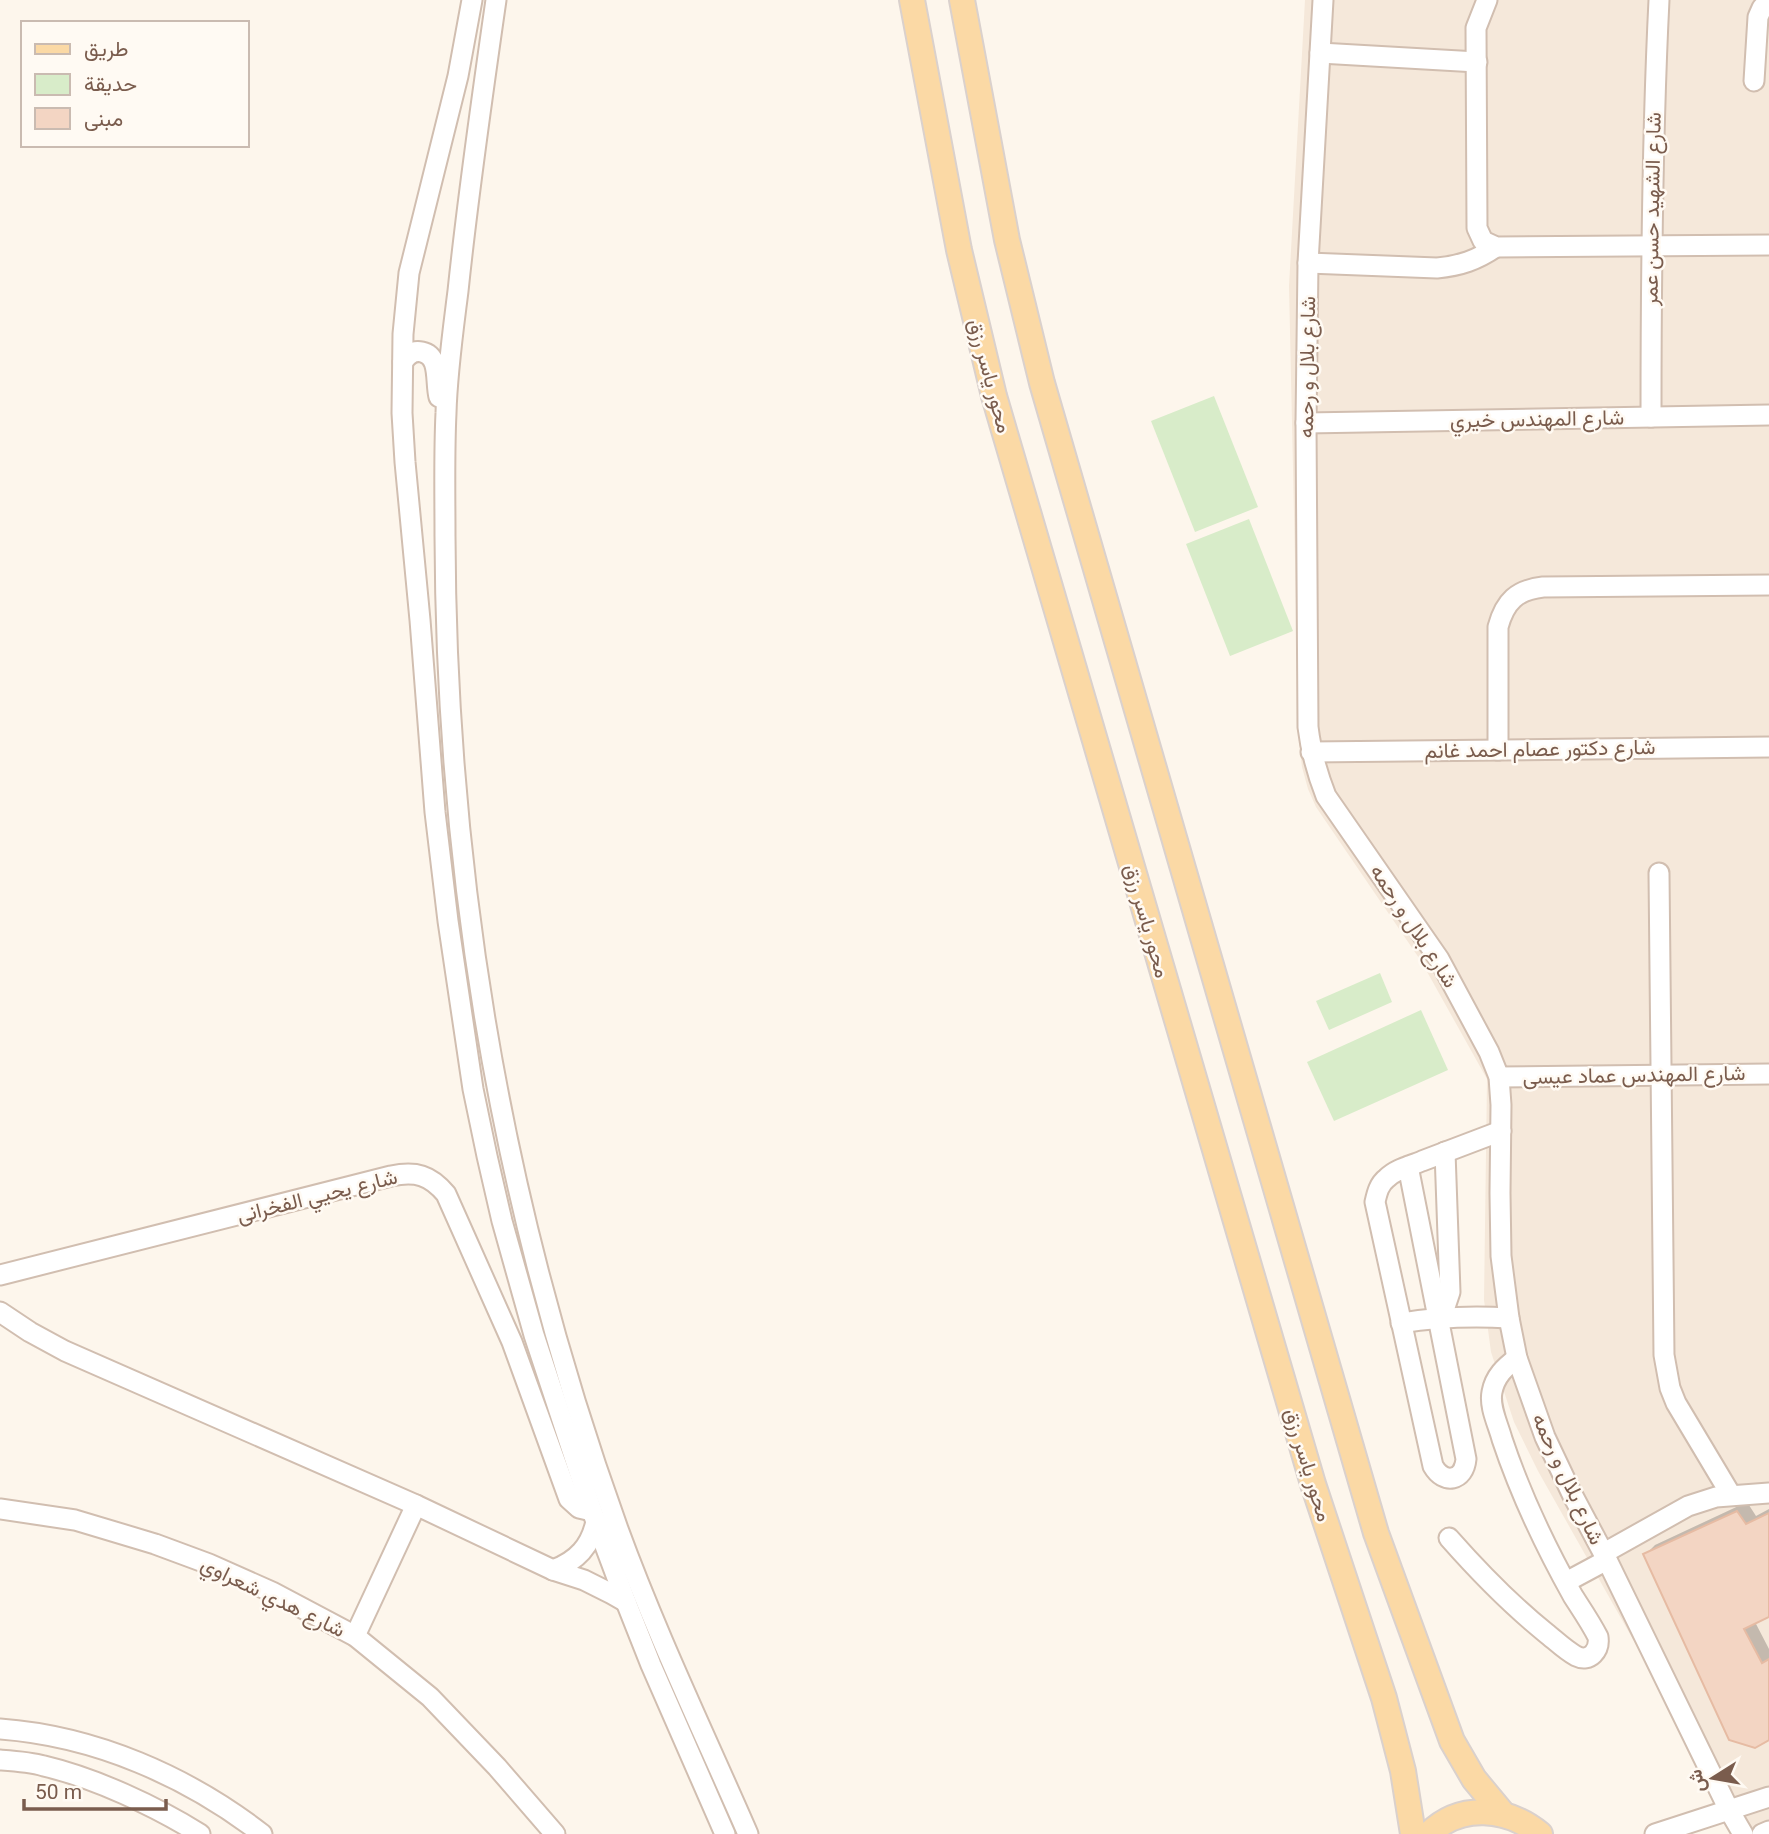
<svg xmlns="http://www.w3.org/2000/svg" width="1769" height="1834" font-family="Roboto,Vazirmatn,sans-serif">
  <style>
    .residential { fill: #f5e8da }
    .green { fill: #d8ecc9 }
    .shadow { fill: #0003 }
    .building { fill: #f3d5c3; stroke: #e6bba3; stroke-width: 2 }
    .lines { fill: none; stroke-linecap: round; stroke-linejoin: round }
    .minor-casing { stroke: #d1beb0; stroke-width: 23 }
    .major-casing { stroke: #dad1cd; stroke-width: 28 }
    .minor { stroke: #fff; stroke-width: 19 }
    .major { stroke: #fbd9a5; stroke-width: 24 }
    .labels { text-anchor: middle; dominant-baseline: central; stroke-width: 5; stroke-linejoin: round; paint-order: stroke }
    .street-label { font-size: 21px; fill: #7a5c4d; stroke: #fffaf3 }
  </style>
  <rect width="100%" height="100%" fill="#fdf6ec"/>
  <polygon class="residential" points="1305,0 1769,0 1769,1834 1737,1834 1728,1808 1538,1471 1514,1422 1491,1352 1484,1300 1487,1079 1421,961 1316,807 1308,789 1302,767 1299,742 1289,286"/>
  <g class="green">
    <polygon points="1214,396 1258,507 1195,532 1151,421"/>
    <polygon points="1249,519 1293,631 1230,656 1186,544"/>
    <polygon points="1380,973 1392,1002 1329,1030 1316,1001"/>
    <polygon points="1421,1010 1448,1070 1334,1121 1307,1062"/>
  </g>
  <polygon class="shadow" points="1747,1502 1756,1516 1769,1509 1769,1615 1755,1622 1769,1649 1769,1738 1645,1555 1655,1545"/>
  <polygon class="building" points="1737,1511 1746,1524 1769,1513 1769,1617 1744,1629 1762,1663 1769,1659 1769,1740 1755,1748 1729,1740 1643,1554"/>
  <g class="lines">
    <g class="minor-casing">
      <g id="minor">
        <polyline points="472,0 458,76 409,273 403,334 402,413 405,462 420,620 435,812 448,921 473,1089 487,1156 502,1221 534,1335 592,1511 626,1602 651,1665 725,1834"/>
        <path d="M496 0C482 97 468 194 458 291 453 331 447 373 446 413 444 454 445 495 445 536 446 876 503 1210 618 1529 656 1633 704 1733 748 1834"/>
        <path d="M1323 0 1308 263 1306 423 1308 727C1311 752 1317 773 1326 796L1439 959 1489 1052 1499 1077 1501 1105 1500 1193 1501 1256 1509 1318 1517 1358 1545 1437 1572 1494 1607 1560 1729 1810 1743 1834"/>
        <polyline points="1487,0 1476,28 1477,228 1483,241 1496,247 1769,245"/>
        <polyline points="1320,53 1477,62"/>
        <polyline points="1754,81 1758,17 1762,8 1769,0"/>
        <path d="M1308 263 1437 268C1460 266 1477 260 1496 247"/>
        <path d="M403 362C407 355 413 350 422 352 441 356 435 383 439 397"/>
        <path d="M1651 417C1651 278 1652 139 1659 0"/>
        <polyline points="1306,423 1769,415"/>
        <path d="M1498 750V627C1505 601 1517 590 1543 587L1769 585"/>
        <polyline points="1311,752 1769,747"/>
        <polyline points="1659,873 1664,1355 1670,1388 1676,1403 1731,1495"/>
        <polyline points="1499,1077 1769,1074"/>
        <path d="M1408 1166 1466 1459C1464 1481 1444 1485 1433 1466L1375 1202C1377 1193 1379 1184 1387 1178 1396 1169 1410 1166 1422 1161 1448 1151 1474 1141 1501 1131"/>
        <path d="M0 1275 391 1176C416 1171 430 1175 446 1194L512 1342 569 1499 579 1508 592 1511"/>
        <polyline points="0,1312 30,1332 65,1351 416,1505 553,1570 584,1580 612,1594 626,1602"/>
        <polyline points="1438,1318 1444,1310 1450,1292 1445,1152"/>
        <path d="M1401 1323C1437 1317 1473 1316 1509 1318"/>
        <polyline points="0,1509 75,1520 155,1544 209,1564 272,1592 355,1636 430,1697 497,1767 555,1834"/>
        <path d="M1449 1538C1479 1572 1510 1604 1546 1633 1555 1640 1565 1650 1576 1656 1590 1663 1600 1650 1598 1637 1591 1623 1582 1610 1573 1596 1545 1546 1520 1493 1502 1439 1498 1424 1489 1407 1492 1392 1495 1376 1505 1367 1517 1358"/>
        <polyline points="1604,1553 1688,1506 1716,1497 1769,1493"/>
        <path d="M553 1570C577 1561 591 1546 596 1521"/>
        <polyline points="1566,1582 1607,1560"/>
        <polyline points="355,1636 416,1505"/>
        <path d="M0 1729C95 1736 187 1776 262 1834"/>
        <path d="M0 1760C14 1761 30 1762 44 1766 95 1778 155 1806 200 1834"/>
        <polyline points="1655,1834 1769,1797"/>
        <polyline points="1762,1834 1769,1831"/>
      </g>
    </g>
    <g class="major-casing">
      <g id="major">
        <polyline points="912,0 959,250 994,396 1313,1484 1384,1698 1403,1771 1413,1834"/>
        <polyline points="962,0 1007,240 1042,383 1376,1533 1452,1741 1474,1779 1503,1814"/>
        <path d="M1429 1834C1460 1803 1507 1807 1540 1834"/>
      </g>
    </g>
    <use href="#minor" class="minor"/>
    <use href="#major" class="major"/>
  </g>
  <g class="labels">
    <g class="street-label">
      <text transform="translate(1652 209) rotate(-89)">شارع الشهيد حسن عمر</text>
      <text transform="translate(1307 367) rotate(-89)">شارع بلال و رحمه</text>
      <text transform="translate(990 376) rotate(75)">محور ياسر رزق</text>
      <text transform="translate(1537 419) rotate(-1)">شارع المهندس خيري</text>
      <text transform="translate(1540 749) rotate(-1)">شارع دكتور عصام احمد غانم</text>
      <text transform="translate(1147 921) rotate(74)">محور ياسر رزق</text>
      <text transform="translate(1414 926) rotate(57)">شارع بلال و رحمه</text>
      <text transform="translate(1634 1075) rotate(-1)">شارع المهندس عماد عيسى</text>
      <text transform="translate(317 1196) rotate(-14)">شارع يحيي الفخرانى</text>
      <text transform="translate(1308 1465) rotate(73)">محور ياسر رزق</text>
      <text transform="translate(1568 1479) rotate(65)">شارع بلال و رحمه</text>
      <text transform="translate(273 1597) rotate(26)">شارع هدي شعراوي</text>
    </g>
  </g>
  <rect x="21" y="21" width="228" height="126" fill="#fffaf3" stroke="#cabbb1" stroke-width="2"/>
  <rect x="35" y="44" width="35" height="10" fill="#fbd9a5" stroke="#cabbb1" stroke-width="2"/>
  <text x="84" y="56" font-size="21" fill="#7a5c4d">طريق</text>
  <rect x="35" y="74" width="35" height="21" fill="#d8ecc9" stroke="#cabbb1" stroke-width="2"/>
  <text x="84" y="91" font-size="21" fill="#7a5c4d">حديقة</text>
  <rect x="35" y="108" width="35" height="21" fill="#f3d5c3" stroke="#cabbb1" stroke-width="2"/>
  <text x="84" y="126" font-size="21" fill="#7a5c4d">مبنى</text>
  <g transform="translate(1713 1778) rotate(259)" stroke="#fffaf3" stroke-width="5" paint-order="stroke">
  <path d="M0-5L12 26L0 18L-12 26Z" fill="#7a5c4d"/>
  <text y="-10" font-size="19" font-weight="bold" text-anchor="middle" fill="#7a5c4d">ش</text>
  </g>
  <path d="M24 1799v10h142v-10" fill="none" stroke="#7a5c4d" stroke-width="3.5"/>
  <text x="35" y="1799" font-size="21" fill="#7a5c4d" stroke="#fffaf3" stroke-width="5" paint-order="stroke">50 m</text>
</svg>
